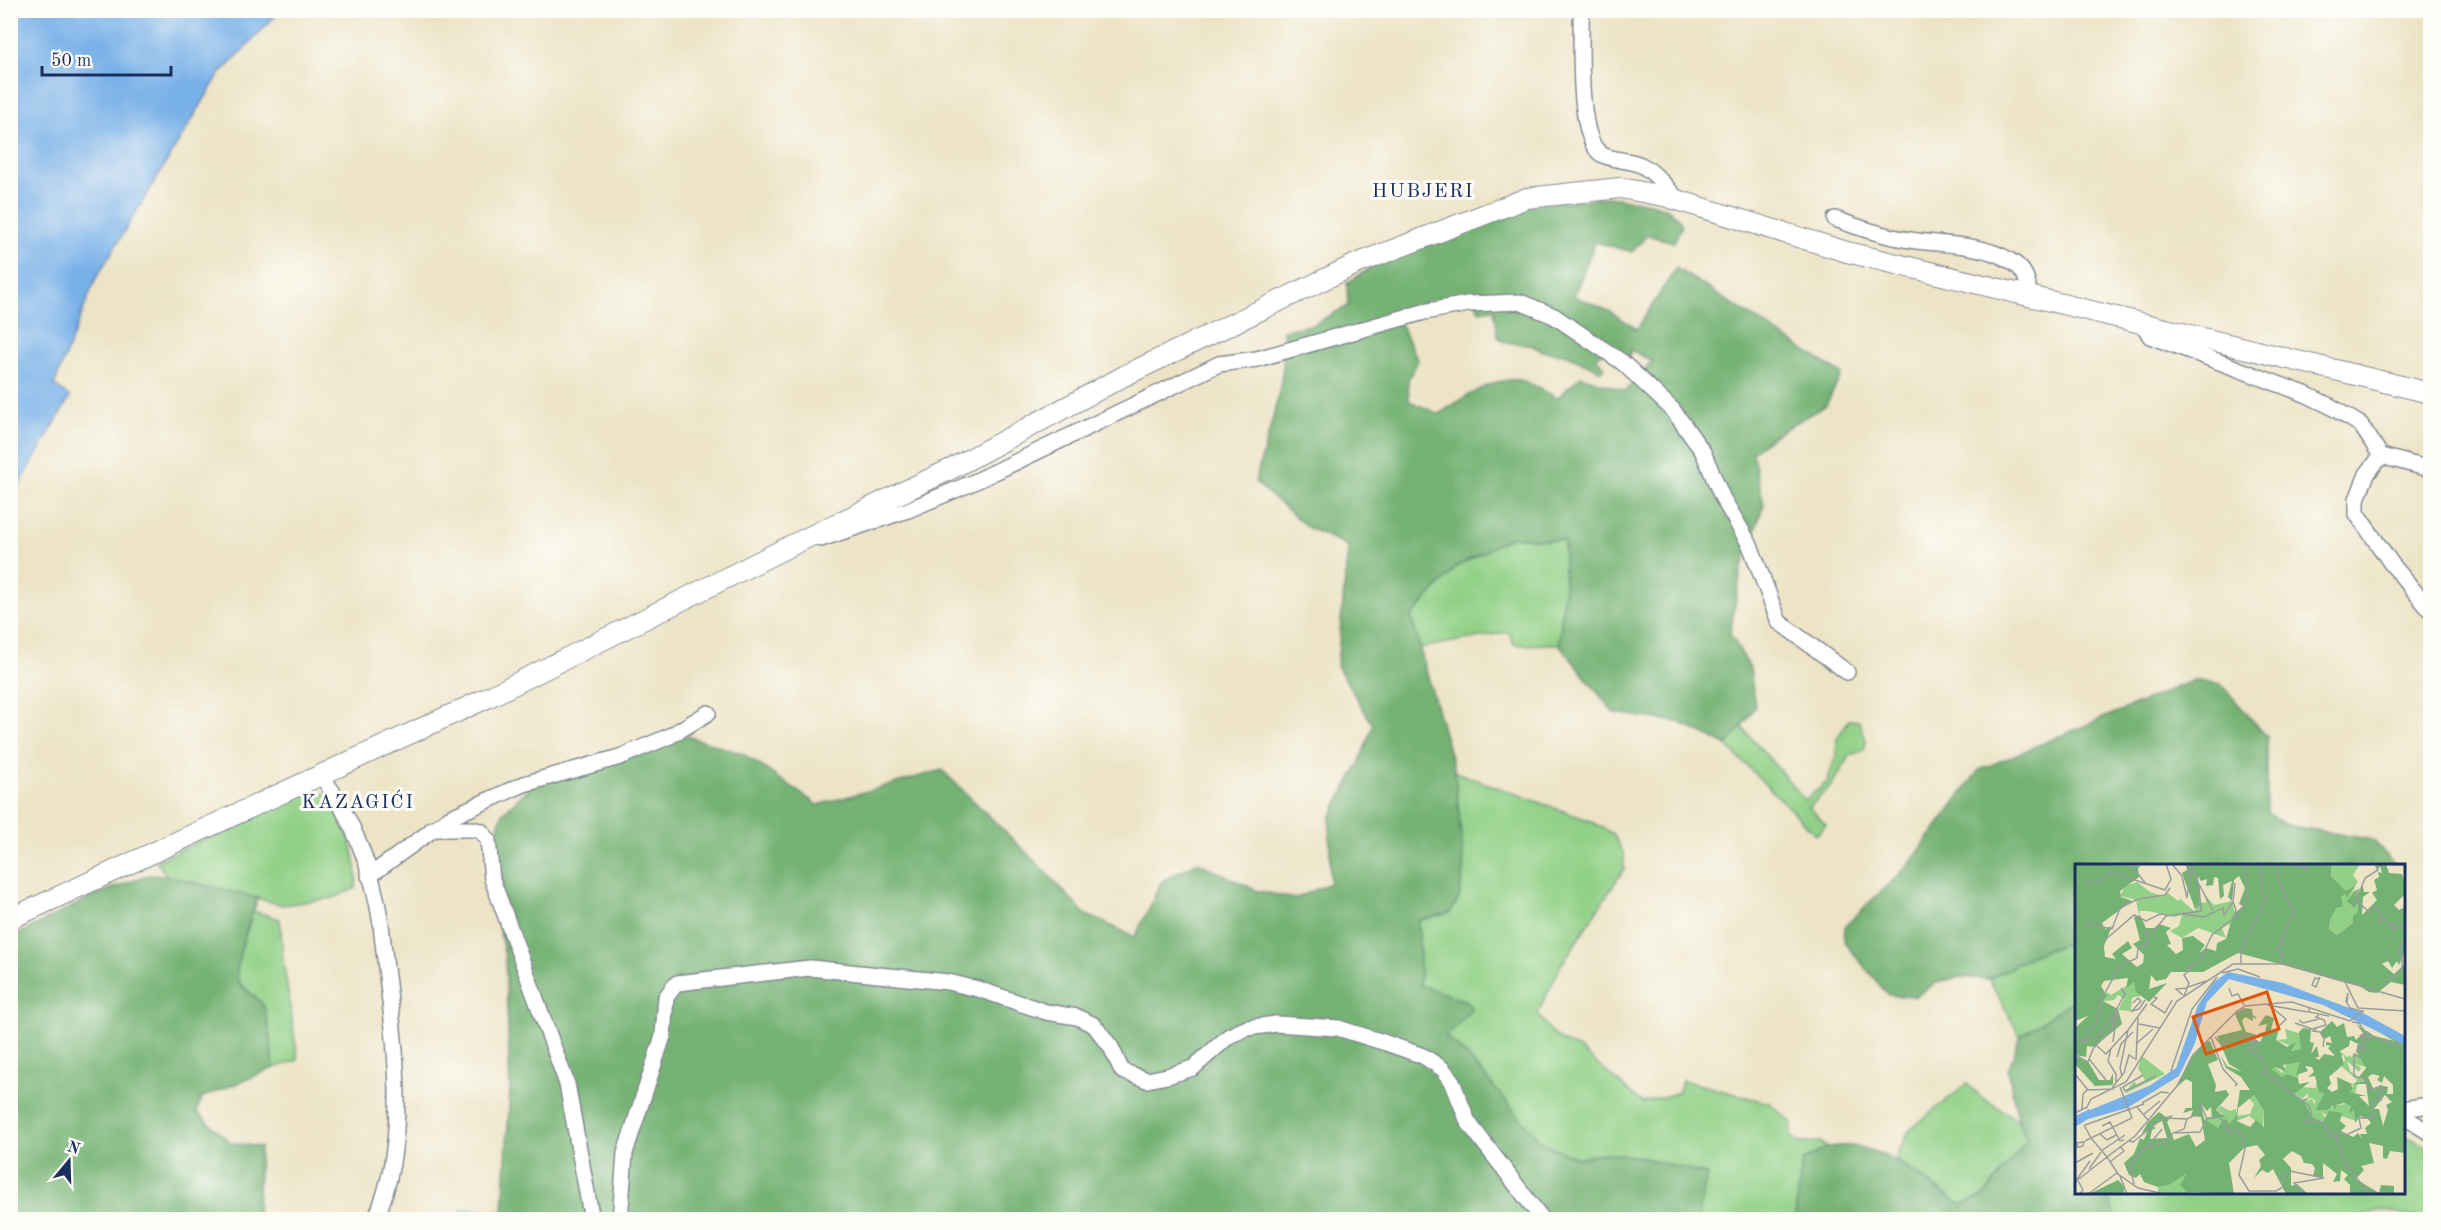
<svg xmlns="http://www.w3.org/2000/svg" width="2441" height="1230" font-family="'Old Standard TT',serif">
  <style>
    .green { fill: #91d086; stroke: #568072; stroke-width: 1.5 }
    .forest { fill: #74b273; stroke: #487068; stroke-width: 1.5; fill-rule: evenodd }
    .water { fill: #78b0e8; stroke: #4a70a3; stroke-width: 1.5 }
    .lines { fill: none; stroke-linecap: round; stroke-linejoin: round }
    .minor-casing { stroke: #848a92; stroke-width: 18 }
    .tertiary-casing { stroke: #848a92; stroke-width: 22 }
    .minor { stroke: #fff; stroke-width: 15 }
    .tertiary { stroke: #fff; stroke-width: 20 }
    .labels { text-anchor: middle; dominant-baseline: central; stroke-width: 6; stroke-linejoin: round; paint-order: stroke }
    .quarter-label { font-size: 20px; letter-spacing: 1.5px; fill: #1b2f5e; stroke: #fdfcf7 }
    .inset-road { fill: none; stroke: #999c9c; stroke-width: 1.5 }
    .view { fill: #de5710; fill-opacity: 0.15; stroke: #de5710; stroke-width: 3 }
    .inset-edge { fill: none; stroke: #1b2f5e; stroke-width: 3 }
  </style>
  <rect width="100%" height="100%" fill="#fdfcf7"/>
  <filter id="ink" filterUnits="userSpaceOnUse"><feTurbulence type="fractalNoise" baseFrequency=".0167" numOctaves="2"/><feDisplacementMap in="SourceGraphic" scale="12" xChannelSelector="R" yChannelSelector="G"/><feConvolveMatrix kernelMatrix="1 2 1 2 8 2 1 2 1" color-interpolation-filters="sRGB"/></filter>
  <filter id="wash" filterUnits="userSpaceOnUse"><feTurbulence type="fractalNoise" baseFrequency=".008" numOctaves="4" result="noise"/><feDisplacementMap in="SourceGraphic" scale="24" xChannelSelector="R" yChannelSelector="G"/><feGaussianBlur stdDeviation="1.35" result="paint"/><feColorMatrix in="noise" values="0 0 0 0 0 0 0 0 0 0 0 0 0 0 0 0 0 1.4 0 .05"/><feComposite in="paint" operator="in"/></filter>
  <g filter="url(#wash)">
    <rect width="100%" height="100%" fill="#ede4c6"/>
    <g class="green">
      <polygon points="1510,537 1564,541 1564,592 1559,644 1515,645 1508,632 1420,648 1411,617 1456,567"/>
      <polygon points="1849,720 1859,721 1866,740 1864,750 1851,755 1830,787 1809,807 1826,825 1816,835 1726,745 1742,727 1805,800 1827,782 1836,756 1837,738"/>
      <path d="M1455 772 1588 820 1613 834 1624 854V869L1561 965 1538 1013C1547 1030 1559 1043 1578 1048L1643 1103 1679 1092 1682 1080 1769 1103 1792 1123 1791 1137 1800 1143 1821 1142 1827 1148 1802 1162 1795 1216 1800 1219H1698L1707 1175 1605 1153 1578 1158 1542 1143 1468 1057 1446 1037 1465 1001 1420 986 1419 920 1433 918 1464 870Z"/>
      <path d="M316 791 328 795C344 824 360 854 356 888L334 898 283 905 167 876 156 861 301 795Z"/>
      <polygon points="253,911 280,919 283,960 298,1060 274,1068 264,1006 238,981 235,968"/>
      <polygon points="2076,940 2076,1002 2068,1004 2020,1036 1989,979 2033,955"/>
      <polygon points="1967,1084 1984,1099 2018,1120 2027,1140 1983,1197 1962,1205 1895,1159 1910,1129"/>
      <path d="M2404 1135 2430 1148 2429 1219C2396 1219 2390 1199 2357 1220L2116 1219 2105 1193 2404 1192Z"/>
      <polygon points="462,1209 503,1212 507,1219 463,1219"/>
    </g>
    <g class="forest">
      <path d="M1609 197C1632 201 1673 200 1682 226L1674 242 1647 235 1632 252 1595 242 1574 296 1609 311 1637 329 1676 268 1842 374 1826 405 1776 434 1752 452 1764 505 1741 570 1730 634 1750 668 1755 707 1742 727 1726 745 1678 722 1614 713 1559 644 1564 592V541L1510 537 1456 567 1411 617 1455 772 1464 870 1459 898 1450 913 1419 920 1420 985 1466 1001 1472 1009 1446 1037 1468 1057 1542 1143 1578 1158 1605 1153 1642 1157 1707 1175 1698 1219H507L503 1212 510 1088 505 957 493 900 496 877 495 835 503 813 530 787 628 749 687 736 743 754 818 805 942 770 1042 868 1085 914 1135 937 1162 881 1198 862 1255 890 1295 899 1330 883V818L1359 764 1373 725 1337 666 1348 546 1307 527 1255 482C1268 432 1288 382 1283 330L1312 325 1348 306 1347 283 1377 264 1524 206ZM1473 291 1479 311 1494 309 1498 337 1506 343 1529 344 1542 351 1568 355 1601 371 1605 368 1596 357 1609 349 1628 358 1631 350 1652 361 1626 391 1581 376 1557 398C1546 392 1532 382 1519 380 1496 375 1457 402 1439 414L1409 401 1408 380 1418 361 1396 315 1431 300Z"/>
      <polygon points="2194,680 2221,684 2267,737 2267,812 2286,825 2373,840 2395,865 2076,866 2076,940 2033,955 1989,979 1958,977 1936,983 1914,997 1888,995 1844,942 1845,926 1908,866 1979,770"/>
      <path d="M148 875 168 876 258 898C252 913 231 970 239 982 245 992 261 997 264 1008 270 1026 271 1049 274 1068L201 1098 197 1112 231 1143 260 1147 257 1219H11V938L93 896Z"/>
      <path d="M2076 1002V1192L2106 1193 2117 1219 1800 1220 1795 1216 1802 1162C1810 1158 1819 1151 1827 1148 1878 1135 1921 1182 1962 1205L1983 1197 2027 1140 2018 1120 2008 1070 2020 1036 2068 1004Z"/>
    </g>
    <polygon class="water" points="11,10 280,11 219,75 95,280 54,385 70,397 11,499"/>
  </g>
  <g filter="url(#ink)">
    <g class="lines">
      <g class="minor-casing">
        <g id="minor">
          <path d="M1581 10C1582 40 1576 137 1601 154 1612 161 1628 159 1641 165 1655 172 1667 188 1678 200"/>
          <path d="M1835 219C1860 228 1883 236 1910 240 1941 245 1981 243 2009 260 2024 268 2030 281 2028 298"/>
          <polyline points="2143,324 2150,336 2305,394 2330,406 2361,425 2381,456 2430,469"/>
          <polyline points="2381,456 2367,474 2357,499 2357,514 2391,563 2430,610"/>
          <polyline points="821,539 908,510 974,482 1219,364 1257,359 1424,312 1468,304 1520,302 1554,316 1622,362 1673,410 1703,452 1722,497 1750,545 1779,622 1847,672"/>
          <path d="M321 775C353 819 373 870 381 924 390 1016 415 1132 375 1220"/>
          <polyline points="432,829 471,829 481,831 488,840 492,879 567,1084 592,1220"/>
          <polyline points="369,876 449,818 524,784 620,757 670,736 708,713"/>
          <polyline points="2430,1105 2409,1108 2406,1118 2430,1133"/>
          <polyline points="620,1220 625,1153 663,1036 666,997 677,983 810,968 948,982 978,989 1046,1012 1077,1017 1094,1025 1111,1047 1122,1071 1147,1080 1167,1076 1193,1068 1229,1036 1247,1028 1276,1024 1338,1028 1386,1043 1423,1056 1443,1069 1452,1081 1468,1122 1543,1220"/>
        </g>
      </g>
      <g class="tertiary-casing">
        <polyline id="tertiary" points="10,919 487,698 792,545 951,469 1124,376 1356,264 1527,198 1620,188 1664,196 1847,252 2430,393"/>
      </g>
      <use href="#minor" class="minor"/>
      <use href="#tertiary" class="tertiary"/>
    </g>
  </g>
  <g class="labels">
    <g class="quarter-label">
      <text x="1423" y="192">HUBJERI</text>
      <text x="358" y="803">KAZAGIĆI</text>
    </g>
  </g>
  <g transform="translate(2075 864)">
    <rect width="330" height="330" fill="#ede4c6"/>
    <path d="M256 0H285L278 11 283 18 276 27 271 28 261 19 255 9ZM62 18 75 28 88 32 93 29 103 37 105 35 119 47 127 38 131 39V32L139 41 157 37 160 50 155 60 147 64 151 74 123 64 107 74 95 67 104 62 107 51 99 53 73 47H65L64 51 61 36 45 32 50 22ZM280 24 275 40 278 43 283 40V48L278 59 262 71 254 65 255 56 265 33 270 30 272 34ZM58 118 67 131 57 134 56 147 43 146 49 135 43 131 39 136 28 137 32 128 36 131ZM210 165 226 170 227 185 215 187V182L202 176 212 175ZM266 188 272 193 276 191 275 194 281 189 289 198 290 203 280 200 286 204 284 208 272 197 275 207 290 218 282 221 280 231 274 228 282 216 265 201 270 198 269 191 265 192ZM67 192 90 210 49 230 59 217 62 221 71 218 63 204ZM225 197 223 215 207 213 196 205 201 203 207 209 212 199ZM241 219 249 229 244 241H257L258 245 261 241 272 240 277 242 275 247 279 246 281 257 254 248 252 251 246 248 251 254 248 258 236 253 229 238 237 235 240 241V236L233 233V229L226 236 219 230 225 223 241 224ZM179 231 189 247 188 263 174 252 162 257 161 252 175 250 179 240 174 234ZM146 242 155 247 161 245V252L154 260 146 257 143 264 139 263 129 254 148 250 142 246ZM113 307 112 327 118 330 83 329V323L94 321Z" fill="#91d086"/>
    <path d="M0 0 66 2 63 4 64 13 45 27 46 33 57 37 27 59 30 65 37 62 29 82 30 93 41 95 37 90 53 77 57 84 47 90 62 103 68 99 69 91 58 80 65 76 59 53 65 51 71 64H79L84 60 96 64 91 68 96 80 92 81 101 90 108 86 107 74 118 72 130 81 124 89 131 84 141 87 142 79 151 75 158 51 168 42 164 40 170 24 164 12 159 16 157 37 153 33 157 17 148 21 149 32 145 35 143 14 139 13 138 21 131 22 132 15 126 17 123 12 125 41 120 45 107 9 112 6V0H256V12L271 27 281 21 272 34 270 30 266 33 268 42 261 44 255 56 254 65 262 71 278 59V52L283 48V39L279 44 272 37 280 27 285 24 279 33 288 22 289 28H295L288 33 287 51 302 36 297 29 302 26 299 16 304 13 303 8 307 9 305 2 302 6 300 2 311 0 314 9 327 10 330 18 329 31 319 41 324 46 330 43V87L324 101 322 97 317 104 313 97 307 100 319 110 330 100V121L316 118 302 129 294 128 283 121 163 89 128 108H96L91 115 81 117 76 111 74 125 92 119 74 138 61 128 59 118 51 124 53 114 29 117 26 122 32 132 28 137 43 145 47 160 19 183 12 182 11 193 0 191V164L13 152 0 157ZM169 144 177 145 178 157 170 153 167 157 171 168 182 171 180 175 185 178 188 172 184 169 190 168 192 160 183 162 191 151 199 154 195 169 204 165 201 176 212 183 221 178 216 187 226 185 224 168 228 164 236 165 235 178 239 179 236 190 242 182 244 193H240L244 196 249 190 260 192 253 184 256 182 251 181V178L257 179 255 172 250 175 245 168 257 157 262 163 269 159 272 173 279 172 281 176 288 169 281 160 296 171 319 177 296 163 330 181V289L315 287 312 295 308 294V282L294 279 299 299 286 302 289 306 281 315 304 329 306 321 319 322V330H275V321L269 315 273 311 266 306 265 317 258 318 262 310 248 299V314L238 312 240 304 237 300 229 299 226 292 217 287 208 295 216 304V322L222 320 233 330H211L198 305 193 309 187 306 179 314 186 302 184 296 190 291 182 281 169 284 154 299 159 330 112 328 105 321 112 309 94 321 83 323 69 318 65 310 61 314 54 311 49 299 59 290 65 274 69 276 72 268 67 269 73 258 84 248 91 253 98 251 92 258 99 276 114 270 121 283 130 276 126 253 116 252 118 246 108 249 111 244H117V218L111 215 102 223 115 195 131 178 135 177 143 196 133 200 141 221 140 228 151 226 154 231 141 246 150 253 137 254 136 243 132 247 126 240 129 255 143 264 147 256 151 255 154 260 161 252 165 226H175L166 213 151 204 145 190 152 202 167 208 154 200 142 172 167 166 160 150ZM275 176 283 180 281 187 291 204 284 213 290 217 277 220 262 213 263 225 257 228 252 224 256 220 254 213 269 200 265 187 274 182ZM225 198 221 211 233 207 230 202 237 203 239 208 233 213 240 212 244 228 249 229 241 246H252L257 241 260 246 261 241 269 239 276 242 274 249 279 246 280 259 285 252 293 255 296 259 290 264 292 270H285L287 275 283 269 278 273 266 267 271 262 265 257 267 249 254 247 248 258 237 253 229 238 236 233 226 236 219 230 235 218 224 220 223 214 212 210 207 213 197 205 201 203 211 208 208 201ZM297 210 305 212 302 216 307 219 309 212 318 221V230H312L313 223 305 221 299 226 293 213ZM280 220H291L294 242 284 232H292L274 228 278 225 276 221ZM179 231 189 247V263L181 256 175 263 162 257 163 244ZM310 231 317 238 311 241 313 246 308 262 304 245H299ZM87 257 92 274 75 275 77 266 81 264 77 262ZM0 192 14 199 24 216H35L38 209V221L20 222 0 200ZM43 316 50 323 48 330H14Z" fill="#74b273" fill-rule="evenodd"/>
    <path d="M153 108 208 119 290 150 330 172V181L248 141 154 115 132 138 120 179 104 212 52 244 13 255 0 263V252L13 246 11 244 15 246 74 222 101 204 123 141 139 118Z" fill="#78b0e8"/>
    <path class="inset-road" d="M97 0 107 12 112 34 115 11 111 0M202 0 204 19 219 48 202 87 208 88 205 100M217 0 232 5 231 0M303 0V6L290 14 280 40 283 38 293 47 298 42 307 50 304 58 312 54 313 62 319 59V66L328 60 330 67M308 0 330 1M57 2 71 20M10 17 20 19 36 8 90 26 96 15 91 0M124 20 138 47M158 38 160 19M108 50 129 53 148 44 149 51 158 38 161 46 159 53M10 59 37 65 45 44 63 35 90 31 95 24M30 76 59 51 71 57 85 50 93 51M166 99V86L190 39 184 0M147 109 163 105 185 113M244 115 240 114 237 121 241 123 244 115 245 113M271 118 330 135M308 121 327 107V91L323 92 330 71M113 123 131 117M154 124 157 132 163 130 169 141M108 131 101 125 112 124M109 132 114 119 109 111 116 105H113L115 100H123L137 71 165 49 172 33 171 6 167 0M79 133 82 134 76 140 90 149 97 136M272 138 273 129 271 137 275 144 289 148M58 139 63 134 66 137 57 147 64 145 70 136M192 141 233 148M195 142 211 155 204 162M234 143V148L254 152M41 146 50 130 46 124M160 150 168 146 181 154M224 156 228 159 244 155M220 159 237 165 251 161 249 156 241 153 244 151M64 160 85 164M242 164 238 167 245 168 249 175 248 183M291 167 302 175 330 183M136 173 148 205 162 220 160 222M140 173 149 184V176L169 170 183 178 174 176 181 184H172L188 196 192 211 203 215 202 219 234 242 237 251 229 258H247L255 272H261L270 300 295 330M38 178 42 148M61 180 78 165M22 182 31 190 53 166M36 184 33 197 41 210V219M0 191 13 198 18 185 37 164 41 146 24 171 6 179 23 157 26 136 45 102 62 94 63 83 73 80 70 67H79L91 52 126 47 124 22 116 0M42 193 46 180 58 168M14 195 31 216M61 196 63 154M96 207 117 145 142 113M0 210 13 226M47 212 45 204 53 166 72 140M37 224 49 209 54 191 60 195M50 227 81 212M50 227 48 223 68 211M67 239 86 228 94 229M61 242 73 256M7 245 8 230 12 226 39 225M0 249 12 243 16 235 51 218 102 137 158 100H208L270 118 283 144 330 147M68 251 85 237M112 255 123 250 126 241 132 255M9 261 16 274 10 277M10 261 69 240M27 262 35 258 45 277 49 276M253 266 271 271 286 264 284 254H300L297 245 302 235 306 236 304 229 310 227 303 223 295 226 289 215 279 212V190L284 193 283 182 285 179 288 187 290 177 285 171 295 175 284 159 277 158M100 269 125 268 132 255 144 253 152 261V268L163 267 167 273 170 285 164 311 174 327H201L208 323V314L215 307 249 314 219 319 229 330M25 270 32 276 41 271M54 277 58 278 88 254 112 255 109 265 98 269 94 276 69 285 55 303 59 320M73 282 87 265M0 284 8 282 9 278 1 279 3 282M26 287 50 271M35 298 49 287 45 282M0 299 18 289M14 305 26 288M45 312 52 330M0 318 32 293 16 274 57 254 45 223M5 330 8 326 2 315 15 297M13 330 42 309M89 330 63 324 43 310 32 293 60 272 102 222 118 191 162 147 170 142 217 138 275 157 290 144"/>
    <path class="view" d="M192 128 204 165 131 190 118 153Z"/>
    <rect width="330" height="330" class="inset-edge"/>
  </g>
  <rect width="2441" height="1230" fill="none" stroke="#fdfcf7" stroke-width="36"/>
  <g transform="translate(69 1161) rotate(19)" stroke="#fdfcf7" stroke-width="4.5" paint-order="stroke">
  <path d="M0-4.5L10 22L0 15L-10 22Z" fill="#1b2f5e"/>
  <text y="-9" font-size="16" font-weight="bold" text-anchor="middle" fill="#1b2f5e">N</text>
  </g>
  <path d="M42 66v9h129v-9" fill="none" stroke="#1b2f5e" stroke-width="3"/>
  <text x="51" y="66" font-size="18" fill="#1b2f5e" stroke="#fdfcf7" stroke-width="4.5" paint-order="stroke">50 m</text>
</svg>
